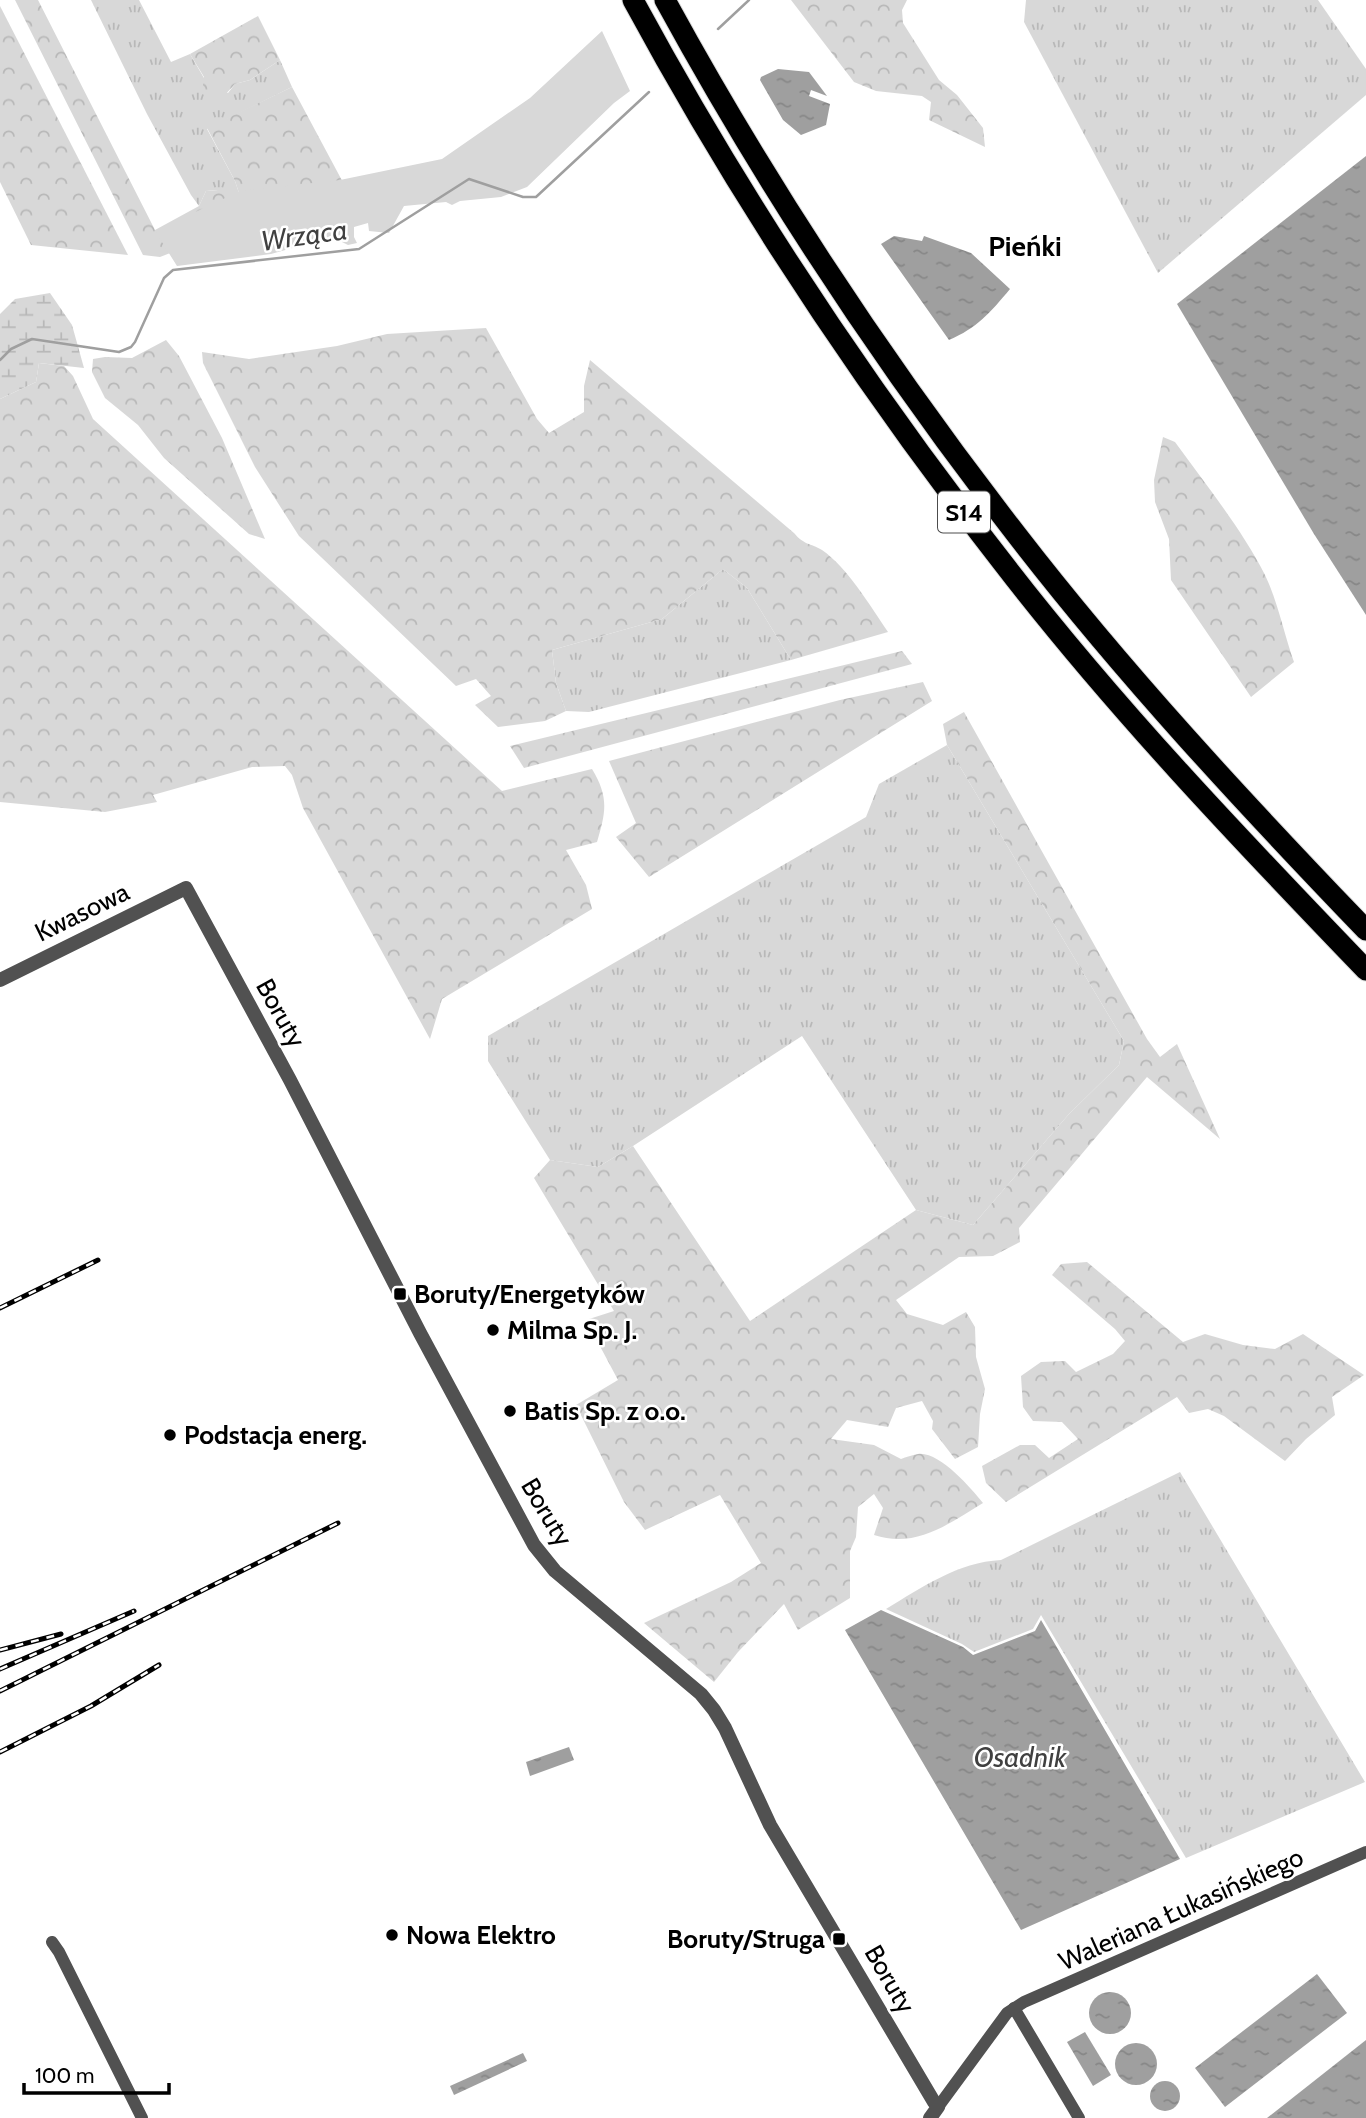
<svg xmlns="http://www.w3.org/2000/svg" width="1366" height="2118" font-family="Cabin,sans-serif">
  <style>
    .grass { fill: url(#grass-tufts) }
    .forest { fill: url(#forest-crowns) }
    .wetland { fill: url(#wetland-marsh) }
    .park { fill: #d8d8d8 }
    .water { fill: url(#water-ripples) }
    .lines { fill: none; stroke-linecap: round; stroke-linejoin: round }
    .stream { stroke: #9f9f9f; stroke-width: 2.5 }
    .motorway-casing { stroke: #dbdbdb; stroke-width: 23 }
    .minor { stroke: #515151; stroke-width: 12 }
    .tertiary { stroke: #515151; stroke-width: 14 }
    .motorway { stroke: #000; stroke-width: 21 }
    .rail-casing { stroke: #000; stroke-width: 5 }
    .rail { stroke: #fff; stroke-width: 2.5; stroke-dasharray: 8; stroke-linecap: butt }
    .poi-dot { fill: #000; stroke: #fff; stroke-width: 2.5 }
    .labels { text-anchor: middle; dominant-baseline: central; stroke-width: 5; stroke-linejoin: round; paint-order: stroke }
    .shield { fill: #fff; stroke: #4c4c4c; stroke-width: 2 }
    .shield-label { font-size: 24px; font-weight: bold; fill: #000 }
    .street-label { font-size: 26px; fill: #000; stroke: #fff }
    .poi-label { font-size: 26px; font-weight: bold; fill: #000; stroke: #fff; text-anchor: start }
    .water-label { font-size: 28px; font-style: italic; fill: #404040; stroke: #fff }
    .neighbourhood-label { font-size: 28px; font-weight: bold; fill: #000; stroke: #fff }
  </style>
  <defs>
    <pattern id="grass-tufts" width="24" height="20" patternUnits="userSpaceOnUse" patternTransform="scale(1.75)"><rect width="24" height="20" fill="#d8d8d8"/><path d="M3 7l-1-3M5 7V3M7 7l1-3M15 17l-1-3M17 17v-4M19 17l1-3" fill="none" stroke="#b8b8b8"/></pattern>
    <pattern id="forest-crowns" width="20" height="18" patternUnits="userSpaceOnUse" patternTransform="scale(1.75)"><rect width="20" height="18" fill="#d8d8d8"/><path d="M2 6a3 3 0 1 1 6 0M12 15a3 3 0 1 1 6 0" fill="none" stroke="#b8b8b8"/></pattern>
    <pattern id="wetland-marsh" width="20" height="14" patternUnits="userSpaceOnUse" patternTransform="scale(1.75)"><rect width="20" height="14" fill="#d8d8d8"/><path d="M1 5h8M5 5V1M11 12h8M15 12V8" fill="none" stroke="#b8b8b8"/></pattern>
    <pattern id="water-ripples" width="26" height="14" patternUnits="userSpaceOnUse" patternTransform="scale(1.75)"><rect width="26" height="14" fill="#9f9f9f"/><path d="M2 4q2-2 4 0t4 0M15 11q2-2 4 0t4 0" fill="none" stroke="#878787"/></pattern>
  </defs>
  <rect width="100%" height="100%" fill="#fff"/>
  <g class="grass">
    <polygon points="91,0 139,0 171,62 190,54 204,78 228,93 235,84 250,80 280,60 292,87 207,129 235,181 245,211 217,190 206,191 199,206 191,195 147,114"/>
    <polygon points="1026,0 1318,0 1366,69 1366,95 1158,273 1024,22"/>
    <polygon points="723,569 747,588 791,660 589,712 566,711 556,683 552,650 662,619"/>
    <polygon points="947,745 1124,1041 1119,1065 1069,1114 973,1225 916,1210 802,1036 633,1146 598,1167 550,1160 488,1061 488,1036 866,817 879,784"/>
    <path d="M1180 1472 1365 1782 1186 1858 1041 1615 1033 1629 974 1652 962 1644 886 1609C921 1588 958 1562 1001 1560Z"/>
  </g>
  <g class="forest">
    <polygon points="15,0 38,0 155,230 199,206 206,191 230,189 235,206 178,250 160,257 143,255"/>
    <polygon points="791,0 907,0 902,10 903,23 939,80 957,95 983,128 985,147 929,120 931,102 922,96 876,91 854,82"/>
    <polygon points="0,6 128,255 31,245 0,182"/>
    <polygon points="258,16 280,60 250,80 235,84 223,97 208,96 203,86 204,77 190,54"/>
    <polygon points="292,87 346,188 245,211 235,181 207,128"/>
    <path d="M486 328 537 419 549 433 584 412V386L590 360 794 533C804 545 810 543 822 550 848 568 870 606 888 632L791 660 747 588 723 569 662 619 552 650 556 683 566 711 545 721 498 727 475 705 491 696 476 679 456 686 299 536 255 467 203 363 202 352 249 359 337 346 387 334Z"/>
    <polygon points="166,340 179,356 222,438 265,539 249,534 164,458 138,425 105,398 92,372 93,359 105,357 132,358"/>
    <path d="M39 363 64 366 73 376 93 419 502 791 592 769C609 797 606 812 597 842L566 850 586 885 592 909 442 999 430 1039 303 808 292 775 285 766 252 767 153 795 157 802 105 812 0 802V399L36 382Z"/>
    <path d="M1163 437 1175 442C1206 485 1241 528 1265 575 1278 602 1284 634 1294 662L1251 697 1171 580 1169 539 1155 502 1154 480Z"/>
    <polygon points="902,651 912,664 524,768 510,746"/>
    <polygon points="923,682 932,701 649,877 616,837 636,823 609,761 840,700"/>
    <path d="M964 712 1147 1039 1160 1057 1177 1044 1220 1139 1147 1077 1019 1228 1020 1242 993 1256 959 1257 896 1300 907 1314 943 1325 966 1312 975 1327 976 1357 985 1389 980 1414 978 1447 955 1459 932 1429 933 1421 922 1401 896 1408 888 1427 847 1420 831 1439 874 1445 901 1459C906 1457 912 1455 918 1454 939 1451 971 1488 983 1503 948 1524 916 1549 874 1535L883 1508 874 1494 858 1507 856 1537 850 1551V1598L798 1630 784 1604 738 1652 714 1682 644 1623 731 1582 761 1563 720 1495 645 1530 624 1502 576 1405 618 1380 586 1320 614 1311 534 1178 550 1160 598 1167 633 1146 750 1321 916 1210 973 1225 1069 1114 1119 1065 1124 1041 947 745 943 724Z"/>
    <polygon points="1087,1262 1183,1342 1205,1334 1243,1345 1275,1349 1303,1334 1364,1375 1332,1397 1335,1415 1306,1439 1285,1461 1224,1416 1208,1409 1189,1413 1177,1397 1006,1502 986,1483 982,1466 1020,1445 1035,1445 1049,1458 1078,1439 1062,1422 1033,1421 1023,1407 1021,1376 1041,1362 1065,1361 1076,1372 1113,1354 1125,1341 1115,1329 1052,1275 1061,1264"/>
  </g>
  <polygon class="wetland" points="50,293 72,325 84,368 39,363 36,382 0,399 0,314 15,299"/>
  <polygon class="park" points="602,31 630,91 614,103 527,187 501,197 460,201 452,205 446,202 404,206 389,233 369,231 368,223 354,227 354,237 357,243 348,245 332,237 271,254 177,266 155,231 240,191 340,180 442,159 530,98"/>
  <g class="water">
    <polygon points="778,69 809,72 827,96 811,90 809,96 830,104 826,125 801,135 783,120 760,80 761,77"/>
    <polygon points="1366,156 1366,615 1314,534 1177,304"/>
    <path d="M894 236 922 241 924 236 971 253 1010 289C990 313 977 328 949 340L881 244Z"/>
    <polygon points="881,1610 963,1647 973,1655 1035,1631 1041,1620 1180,1859 1021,1930 845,1630"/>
    <polygon points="569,1747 574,1760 530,1776 526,1762"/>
    <polygon points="1317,1974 1347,2013 1225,2107 1195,2068"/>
    <circle cx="1110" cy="2013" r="21"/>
    <polygon points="1085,2032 1111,2075 1093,2086 1067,2042"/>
    <polygon points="1366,2040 1366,2118 1267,2118"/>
    <circle cx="1136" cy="2064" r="21"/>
    <polygon points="523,2053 527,2061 454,2095 450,2086"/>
    <circle cx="1165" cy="2096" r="15"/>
  </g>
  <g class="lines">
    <g class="stream">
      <polyline points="718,29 749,0"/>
      <polyline points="0,360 11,349 32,339 119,352 131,347 135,342 164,278 173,270 359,249 469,179 523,197 536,197 649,92"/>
    </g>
    <g class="motorway-casing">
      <g id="motorway">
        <path d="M633 0C740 198 865 386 1003 563 1114 707 1240 839 1366 970"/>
        <path d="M665 0C767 187 885 365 1016 534 1124 674 1244 803 1366 930"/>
      </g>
    </g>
    <g class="minor">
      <polyline points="52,1942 59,1952 142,2118"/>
      <polyline points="1014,2008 1079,2118"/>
      <polyline points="938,2107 1007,2013 1024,2002 1366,1852"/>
    </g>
    <polyline class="tertiary" points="0,980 186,888 290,1080 420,1333 534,1545 555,1571 701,1694 714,1710 725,1728 770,1825 934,2102 938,2107 930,2118"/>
    <use href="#motorway" class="motorway"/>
    <g class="rail-casing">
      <g id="rail">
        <polyline points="0,1308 98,1260"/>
        <polyline points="0,1650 61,1634"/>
        <polyline points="0,1669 134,1611"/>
        <polyline points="0,1691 338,1523"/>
        <polyline points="0,1752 91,1706 159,1665"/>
      </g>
    </g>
    <use href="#rail" class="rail"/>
  </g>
  <g class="poi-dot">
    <rect x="393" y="1287" width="14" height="14" rx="3.5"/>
    <circle cx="493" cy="1330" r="7"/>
    <circle cx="510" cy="1411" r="7"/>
    <circle cx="170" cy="1435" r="7"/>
    <circle cx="392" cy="1935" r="7"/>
    <rect x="832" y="1932" width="14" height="14" rx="3.5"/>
  </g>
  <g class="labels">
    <rect class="shield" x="938" y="491.5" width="52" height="41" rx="5"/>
    <g class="shield-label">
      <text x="964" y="512">S14</text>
    </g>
    <g class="street-label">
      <text transform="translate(82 912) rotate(-26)">Kwasowa</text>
      <text transform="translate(281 1013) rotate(61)">Boruty</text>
      <text transform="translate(547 1512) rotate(59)">Boruty</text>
      <text transform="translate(1181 1909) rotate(-24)">Waleriana Łukasińskiego</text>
      <text transform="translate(890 1979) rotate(60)">Boruty</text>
    </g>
    <g class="poi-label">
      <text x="414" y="1294">Boruty/Energetyków</text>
      <text x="507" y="1330">Milma Sp. J.</text>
      <text x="524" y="1411">Batis Sp. z o.o.</text>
      <text x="184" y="1435">Podstacja energ.</text>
      <text x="406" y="1935">Nowa Elektro</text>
      <text x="825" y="1939" text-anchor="end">Boruty/Struga</text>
    </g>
    <g class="water-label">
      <text transform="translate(304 235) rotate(-8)">Wrząca</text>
      <text x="1020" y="1757">Osadnik</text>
    </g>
    <g class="neighbourhood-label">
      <text x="1025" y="246">Pieńki</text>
    </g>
  </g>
  <path d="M24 2083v10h145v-10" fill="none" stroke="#000000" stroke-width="3.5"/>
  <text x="35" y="2083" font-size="21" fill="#000000" stroke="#ffffff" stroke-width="5" paint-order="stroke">100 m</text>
</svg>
